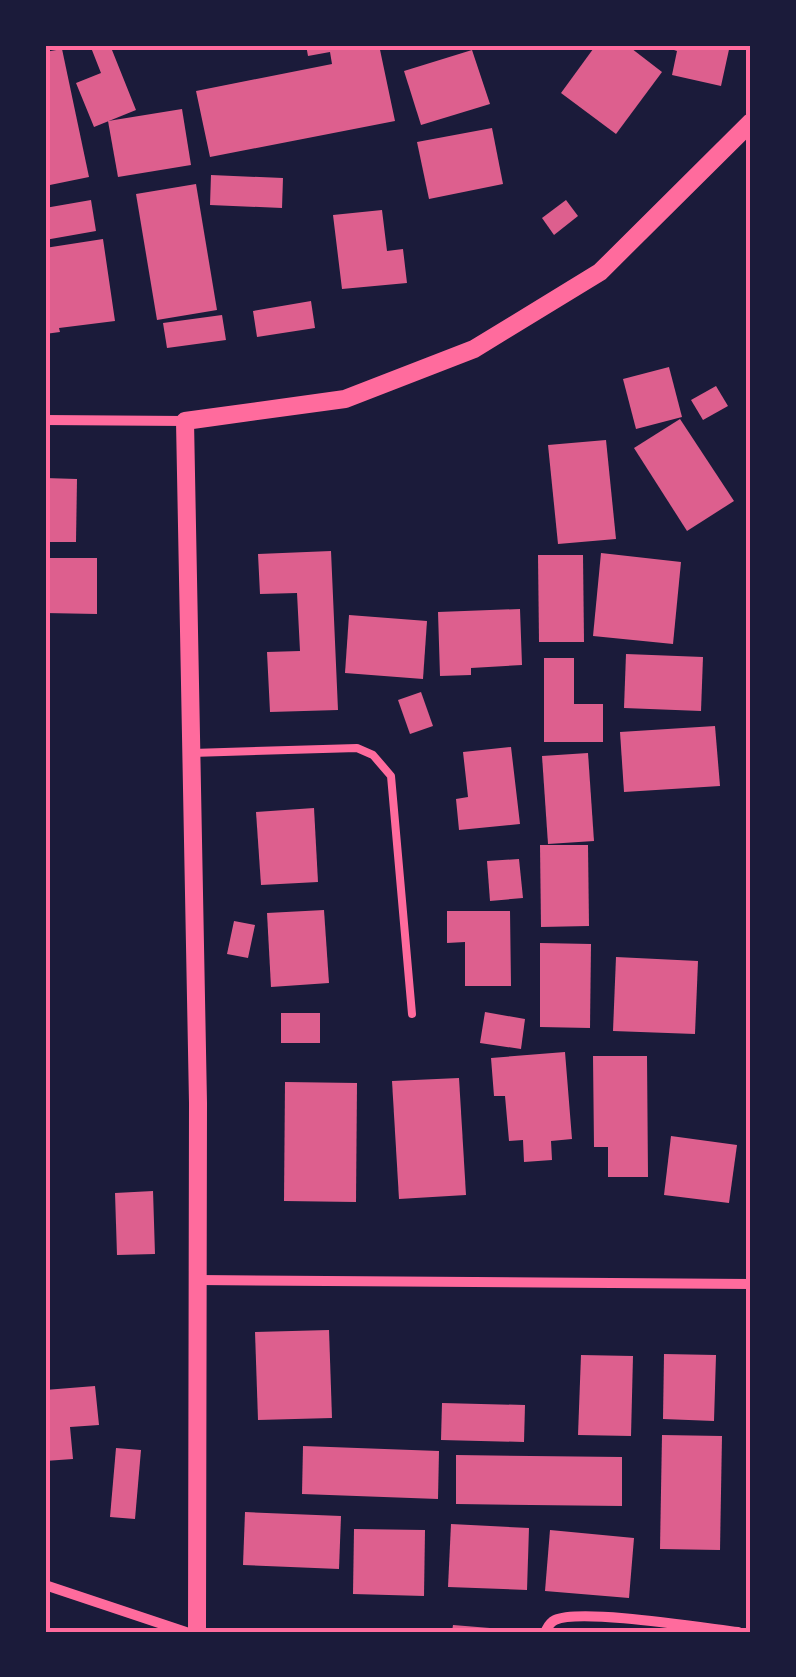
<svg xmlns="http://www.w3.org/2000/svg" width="796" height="1677" font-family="'Varela Round',sans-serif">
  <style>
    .building { fill: #dd5f8e }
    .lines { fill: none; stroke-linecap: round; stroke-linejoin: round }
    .service { stroke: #ff6b9d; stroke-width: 8 }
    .minor { stroke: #ff6b9d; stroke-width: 10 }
    .tertiary { stroke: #ff6b9d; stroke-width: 18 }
    .neatline { fill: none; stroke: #ff6b9d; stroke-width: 4 }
  </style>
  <rect width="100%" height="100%" fill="#1b1b3a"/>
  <g class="building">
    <polygon points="90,45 110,45 136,110 94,127 76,83 101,73"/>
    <polygon points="306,45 379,45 395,121 210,157 196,91 332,64 330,52 308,56"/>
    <polygon points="596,45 627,45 662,72 616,134 561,93"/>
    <polygon points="659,45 730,45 721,86 672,75 677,51"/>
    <polygon points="62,49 89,177 45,186 45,52"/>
    <polygon points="472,50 490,104 421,125 404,71"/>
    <polygon points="182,109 191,165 118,177 108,121"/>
    <polygon points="492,128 503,184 429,199 417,142"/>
    <polygon points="211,175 283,178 282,208 210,205"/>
    <polygon points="196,184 217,310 157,320 136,194"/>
    <polygon points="91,200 96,231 45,240 45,208"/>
    <polygon points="566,200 578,216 554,235 542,218"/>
    <polygon points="382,210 387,251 403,249 407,283 342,289 333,215"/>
    <polygon points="103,239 115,321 59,328 60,332 45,334 45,248"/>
    <polygon points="311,301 315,328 257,337 253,311"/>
    <polygon points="222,315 226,340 167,348 163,323"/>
    <polygon points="669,367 682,417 636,429 623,379"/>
    <polygon points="716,386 728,406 703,420 691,400"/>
    <polygon points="680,419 734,501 687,531 634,448"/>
    <polygon points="606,440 616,539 558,544 548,445"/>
    <polygon points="45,478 77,479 76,542 45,542"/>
    <polygon points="331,551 338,710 270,712 267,652 300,651 297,593 260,594 258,554"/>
    <polygon points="601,553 681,562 673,644 593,636"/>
    <polygon points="538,555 583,555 584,642 539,642"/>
    <polygon points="45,558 97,558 97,614 45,613"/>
    <polygon points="520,609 522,665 471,668 471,675 440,676 438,612"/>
    <polygon points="349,615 427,621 423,679 345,673"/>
    <polygon points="626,654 703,657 701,711 624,708"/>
    <polygon points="544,658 574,658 574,704 603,704 603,742 544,742"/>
    <polygon points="421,692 433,726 410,734 398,700"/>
    <polygon points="715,726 720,786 624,792 620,732"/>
    <polygon points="511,747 520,824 459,830 456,799 468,797 463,752"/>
    <polygon points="588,753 594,841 548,844 542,756"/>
    <polygon points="314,808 318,882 261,885 256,812"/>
    <polygon points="540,845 588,845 589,926 541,927"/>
    <polygon points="519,859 523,898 490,901 487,861"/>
    <polygon points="324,910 329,983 271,987 267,913"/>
    <polygon points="447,911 510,911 511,986 465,986 465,942 447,943"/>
    <polygon points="234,921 255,925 248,958 227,954"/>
    <polygon points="540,943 591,944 590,1028 540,1027"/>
    <polygon points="616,957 698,961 695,1034 613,1031"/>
    <polygon points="485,1012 525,1019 521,1049 480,1043"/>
    <rect x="281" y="1013" width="39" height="30"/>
    <polygon points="565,1052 572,1139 551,1141 552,1160 524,1162 523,1140 509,1141 505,1096 494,1096 491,1058"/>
    <polygon points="593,1056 647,1056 648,1177 608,1177 608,1147 594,1147"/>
    <polygon points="459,1078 466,1195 399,1199 392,1081"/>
    <polygon points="285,1082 357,1083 356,1202 284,1201"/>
    <polygon points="671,1136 737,1145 729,1203 664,1195"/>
    <polygon points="153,1191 155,1254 117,1255 115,1193"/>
    <polygon points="329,1330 332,1418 258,1420 255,1332"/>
    <polygon points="664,1354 716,1355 714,1421 663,1419"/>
    <polygon points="581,1355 633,1356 631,1436 578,1435"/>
    <polygon points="95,1386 99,1425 70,1427 73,1459 45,1461 45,1390"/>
    <polygon points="442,1403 525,1405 524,1442 441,1440"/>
    <polygon points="662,1435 722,1436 720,1550 660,1549"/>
    <polygon points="303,1446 439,1451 438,1499 302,1494"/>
    <polygon points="116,1448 141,1450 135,1519 110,1517"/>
    <polygon points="456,1455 622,1457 622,1506 456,1504"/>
    <polygon points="245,1512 341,1516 339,1569 243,1565"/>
    <polygon points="451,1524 529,1528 527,1590 448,1587"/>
    <polygon points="354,1529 425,1530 424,1596 353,1594"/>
    <polygon points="550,1530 634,1538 629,1598 545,1591"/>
    <polygon points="453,1625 502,1629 502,1632 452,1632"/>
  </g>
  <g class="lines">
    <polyline class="service" points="192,753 357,748 373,755 391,776 412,1014"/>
    <g class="minor">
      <polyline points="45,420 185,421"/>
      <polyline points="199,1280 751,1284"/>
      <polyline points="45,1585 186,1632"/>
      <path d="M545 1632C548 1627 549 1623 555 1620 580 1608 704 1628 738 1632"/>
    </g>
    <polyline class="tertiary" points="197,1632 198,1103 185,421 345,399 474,349 600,272 751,122"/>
  </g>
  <rect width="796" height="1677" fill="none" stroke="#1b1b3a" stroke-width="95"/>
  <rect x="48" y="48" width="700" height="1582" class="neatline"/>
</svg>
